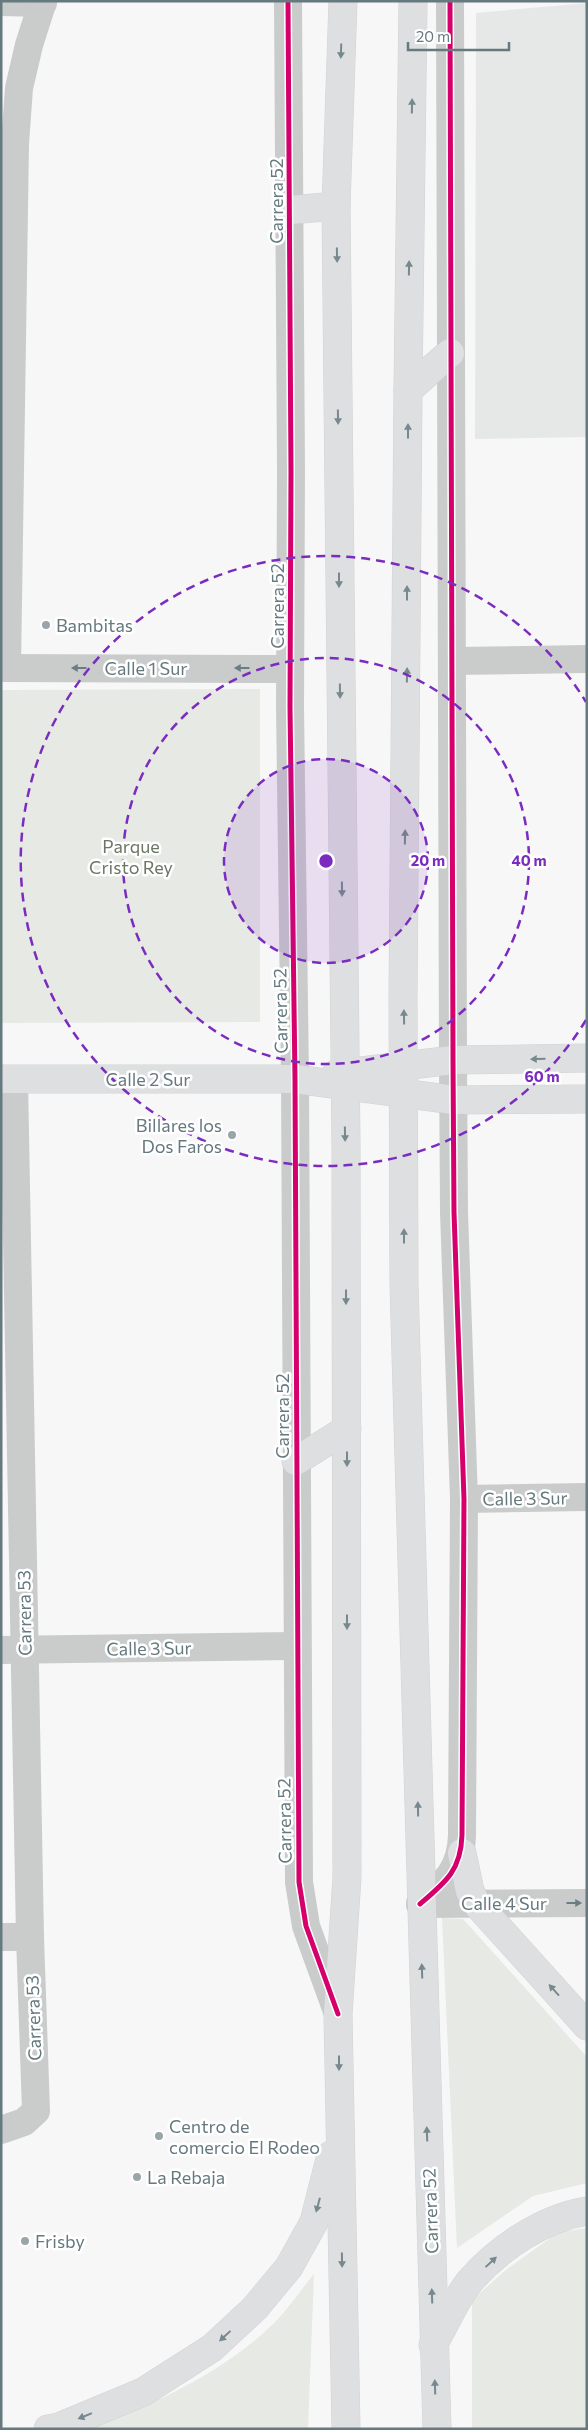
<svg xmlns="http://www.w3.org/2000/svg" width="588" height="2430" font-family="Commissioner,sans-serif">
  <style>
    .built { fill: #e6e8e7 }
    .green { fill: #e6e9e4 }
    .lines { fill: none; stroke-linecap: round; stroke-linejoin: round }
    .secondary-casing { stroke: #d2d3d4; stroke-width: 29 }
    .primary-casing { stroke: #d2d3d4; stroke-width: 29 }
    .minor { stroke: #cacccc; stroke-width: 28 }
    .tertiary { stroke: #cacccc; stroke-width: 28 }
    .secondary { stroke: #dedfe0; stroke-width: 28 }
    .primary { stroke: #dedfe0; stroke-width: 28 }
    .cycleway-casing { stroke: #fff; stroke-width: 8 }
    .cycleway { stroke: #d6006c; stroke-width: 5 }
    .oneway { fill: #77888e }
    .oneway2 { fill: #6a7d83 }
    .ring { fill: none; stroke: #7b2cbf; stroke-width: 2.5; stroke-dasharray: 9 6 }
    .poi-dot { fill: #98a5a9; stroke: #fff; stroke-width: 2 }
    .labels { text-anchor: middle; dominant-baseline: central; stroke-width: 5; stroke-linejoin: round; paint-order: stroke }
    .street-label { font-size: 18px; fill: #65797f; stroke: #fff }
    .poi-label { font-size: 18px; fill: #65797f; stroke: #fff; text-anchor: start }
    .park-label { font-size: 18px; fill: #6b7764; stroke: #fff }
    .centre { fill: #7b2cbf; stroke: #fff; stroke-width: 2.5 }
    .ring-label { font-size: 15px; text-anchor: middle; font-weight: bold; fill: #7b2cbf; stroke: #fff; stroke-width: 5; stroke-linejoin: round; paint-order: stroke }
  </style>
  <rect width="100%" height="100%" fill="#f7f7f7"/>
  <polygon class="built" points="587,3 587,437 475,439 476,13"/>
  <g class="green">
    <polygon points="260,689 260,1022 1,1023 1,690"/>
    <polygon points="442,1918 463,1919 587,2057 587,2183 533,2196 457,2248"/>
    <polygon points="587,2228 587,2429 472,2429 472,2300 507,2269 559,2232"/>
    <path d="M314 2274 308 2429H83C149 2407 219 2375 270 2327 286 2312 300 2291 314 2274Z"/>
  </g>
  <g class="lines">
    <g class="secondary-casing">
      <g id="secondary">
        <polyline points="336,1074 453,1060 587,1058"/>
        <polyline points="1,1079 295,1079 454,1100 587,1099"/>
      </g>
    </g>
    <g class="primary-casing">
      <g id="primary">
        <polyline points="343,1 336,206 346,1144 347,1877 338,2014 346,2429"/>
        <polyline points="413,1 408,390 403,998 404,1284 437,2429"/>
        <polyline points="290,210 336,206"/>
        <polyline points="408,390 450,353"/>
        <polyline points="296,1461 347,1429"/>
        <polyline points="462,1853 470,1891 476,1903 587,2026"/>
        <path d="M433 2345C445 2325 456 2298 470 2281 499 2248 543 2218 587 2211"/>
        <polyline points="48,2429 59,2427 143,2392 212,2348 255,2308 289,2267 314,2222 331,2155"/>
      </g>
    </g>
    <g class="minor">
      <polyline points="1,2 43,3"/>
      <polyline points="452,661 587,659"/>
      <polyline points="1,668 290,669"/>
      <polyline points="7,668 15,144 19,88 29,45 43,1"/>
      <polyline points="464,1499 587,1497"/>
      <polyline points="1,1650 296,1646"/>
      <polyline points="420,1904 587,1903"/>
      <polyline points="1,1937 30,1937"/>
      <polyline points="1,2130 24,2122 36,2111 30,1937 14,1079"/>
    </g>
    <g class="tertiary">
      <polyline points="288,1 291,471 290,707 295,1079 299,1882 306,1926 338,2014"/>
      <path d="M420 1904C446 1882 461 1870 462 1835L464 1499 454 1212 453 1060 450 1"/>
    </g>
    <use href="#secondary" class="secondary"/>
    <use href="#primary" class="primary"/>
    <g class="cycleway-casing">
      <g id="cycleway">
        <polyline points="288,1 291,471 290,707 295,1079 299,1882 306,1926 338,2014"/>
        <path d="M420 1904C446 1882 461 1870 462 1835L464 1499 454 1212 453 1060 450 1"/>
      </g>
    </g>
    <use href="#cycleway" class="cycleway"/>
  </g>
  <defs><path id="oneway-solid" d="M-6-.8H1V-3.2L6.5 0L1 3.2V.8H-6Z" transform="scale(1.25)"/></defs>
  <g class="oneway">
    <use href="#oneway-solid" transform="translate(341 51) rotate(92)"/>
    <use href="#oneway-solid" transform="translate(412 106) rotate(-89)"/>
    <use href="#oneway-solid" transform="translate(337 255) rotate(89)"/>
    <use href="#oneway-solid" transform="translate(409 268) rotate(-89)"/>
    <use href="#oneway-solid" transform="translate(338 417) rotate(89)"/>
    <use href="#oneway-solid" transform="translate(408 431) rotate(-90)"/>
    <use href="#oneway-solid" transform="translate(339 580) rotate(90)"/>
    <use href="#oneway-solid" transform="translate(407 593) rotate(-90)"/>
    <use href="#oneway-solid" transform="translate(407 675) rotate(-89)"/>
    <use href="#oneway-solid" transform="translate(340 691) rotate(89)"/>
    <use href="#oneway-solid" transform="translate(405 837) rotate(-89)"/>
    <use href="#oneway-solid" transform="translate(342 889) rotate(89)"/>
    <use href="#oneway-solid" transform="translate(404 1017) rotate(-91)"/>
    <use href="#oneway-solid" transform="translate(538 1059) rotate(179)"/>
    <use href="#oneway-solid" transform="translate(345 1134) rotate(89)"/>
    <use href="#oneway-solid" transform="translate(404 1236) rotate(-90)"/>
    <use href="#oneway-solid" transform="translate(346 1297) rotate(90)"/>
    <use href="#oneway-solid" transform="translate(347 1459) rotate(90)"/>
    <use href="#oneway-solid" transform="translate(347 1622) rotate(90)"/>
    <use href="#oneway-solid" transform="translate(418 1809) rotate(-91)"/>
    <use href="#oneway-solid" transform="translate(422 1971) rotate(-92)"/>
    <use href="#oneway-solid" transform="translate(554 1990) rotate(-132)"/>
    <use href="#oneway-solid" transform="translate(339 2063) rotate(90)"/>
    <use href="#oneway-solid" transform="translate(427 2134) rotate(-92)"/>
    <use href="#oneway-solid" transform="translate(318 2205) rotate(105)"/>
    <use href="#oneway-solid" transform="translate(342 2260) rotate(89)"/>
    <use href="#oneway-solid" transform="translate(491 2262) rotate(-43)"/>
    <use href="#oneway-solid" transform="translate(432 2296) rotate(-92)"/>
    <use href="#oneway-solid" transform="translate(225 2336) rotate(137)"/>
    <use href="#oneway-solid" transform="translate(435 2387) rotate(-92)"/>
    <use href="#oneway-solid" transform="translate(85 2416) rotate(158)"/>
  </g>
  <g class="oneway2">
    <use href="#oneway-solid" transform="translate(79 668) rotate(180)"/>
    <use href="#oneway-solid" transform="translate(242 668) rotate(180)"/>
    <use href="#oneway-solid" transform="translate(574 1903)"/>
  </g>
  <circle cx="326" cy="861" r="102" fill="#7b2cbf" fill-opacity=".12"/>
  <g class="ring">
    <circle cx="326" cy="861" r="102"/>
    <circle cx="326" cy="861" r="203"/>
    <path d="M586 1020A305 305 0 1 1 586 702"/>
  </g>
  <g class="poi-dot">
    <circle cx="46" cy="625" r="5"/>
    <circle cx="232" cy="1135" r="5"/>
    <circle cx="159" cy="2136" r="5"/>
    <circle cx="137" cy="2177" r="5"/>
    <circle cx="25" cy="2241" r="5"/>
  </g>
  <g class="labels">
    <g class="street-label">
      <text transform="translate(276 201) rotate(-90)">Carrera 52</text>
      <text transform="translate(277 606) rotate(-90)">Carrera 52</text>
      <text x="146" y="668">Calle 1 Sur</text>
      <text transform="translate(280 1011) rotate(-91)">Carrera 52</text>
      <text x="148" y="1079">Calle 2 Sur</text>
      <text transform="translate(282 1416) rotate(-90)">Carrera 52</text>
      <text transform="translate(525 1498) rotate(-1)">Calle 3 Sur</text>
      <text transform="translate(24 1613) rotate(-91)">Carrera 53</text>
      <text transform="translate(149 1648) rotate(-1)">Calle 3 Sur</text>
      <text transform="translate(284 1821) rotate(-91)">Carrera 52</text>
      <text x="504" y="1903">Calle 4 Sur</text>
      <text transform="translate(33 2018) rotate(-92)">Carrera 53</text>
      <text transform="translate(430 2211) rotate(-92)">Carrera 52</text>
    </g>
    <g class="poi-label">
      <text x="56" y="625">Bambitas</text>
      <text x="222" y="1125" text-anchor="end">Billares los<tspan x="222" dy="21">Dos Faros</tspan></text>
      <text x="169" y="2126">Centro de<tspan x="169" dy="21">comercio El Rodeo</tspan></text>
      <text x="147" y="2177">La Rebaja</text>
      <text x="35" y="2241">Frisby</text>
    </g>
    <g class="park-label">
      <text x="131" y="846">Parque<tspan x="131" dy="21">Cristo Rey</tspan></text>
    </g>
  </g>
  <circle cx="326" cy="861" r="8" class="centre"/>
  <g class="ring-label">
    <text x="428" y="866">20 m</text>
    <text x="529" y="866">40 m</text>
    <text x="542" y="1082">60 m</text>
  </g>
  <rect width="588" height="2430" fill="none" stroke="#65797f" stroke-width="5"/>
  <path d="M408 42v8h101v-8" fill="none" stroke="#65797f" stroke-width="2.5"/>
  <text x="416" y="42" font-size="15" fill="#65797f" stroke="#ffffff" stroke-width="4" paint-order="stroke">20 m</text>
</svg>
